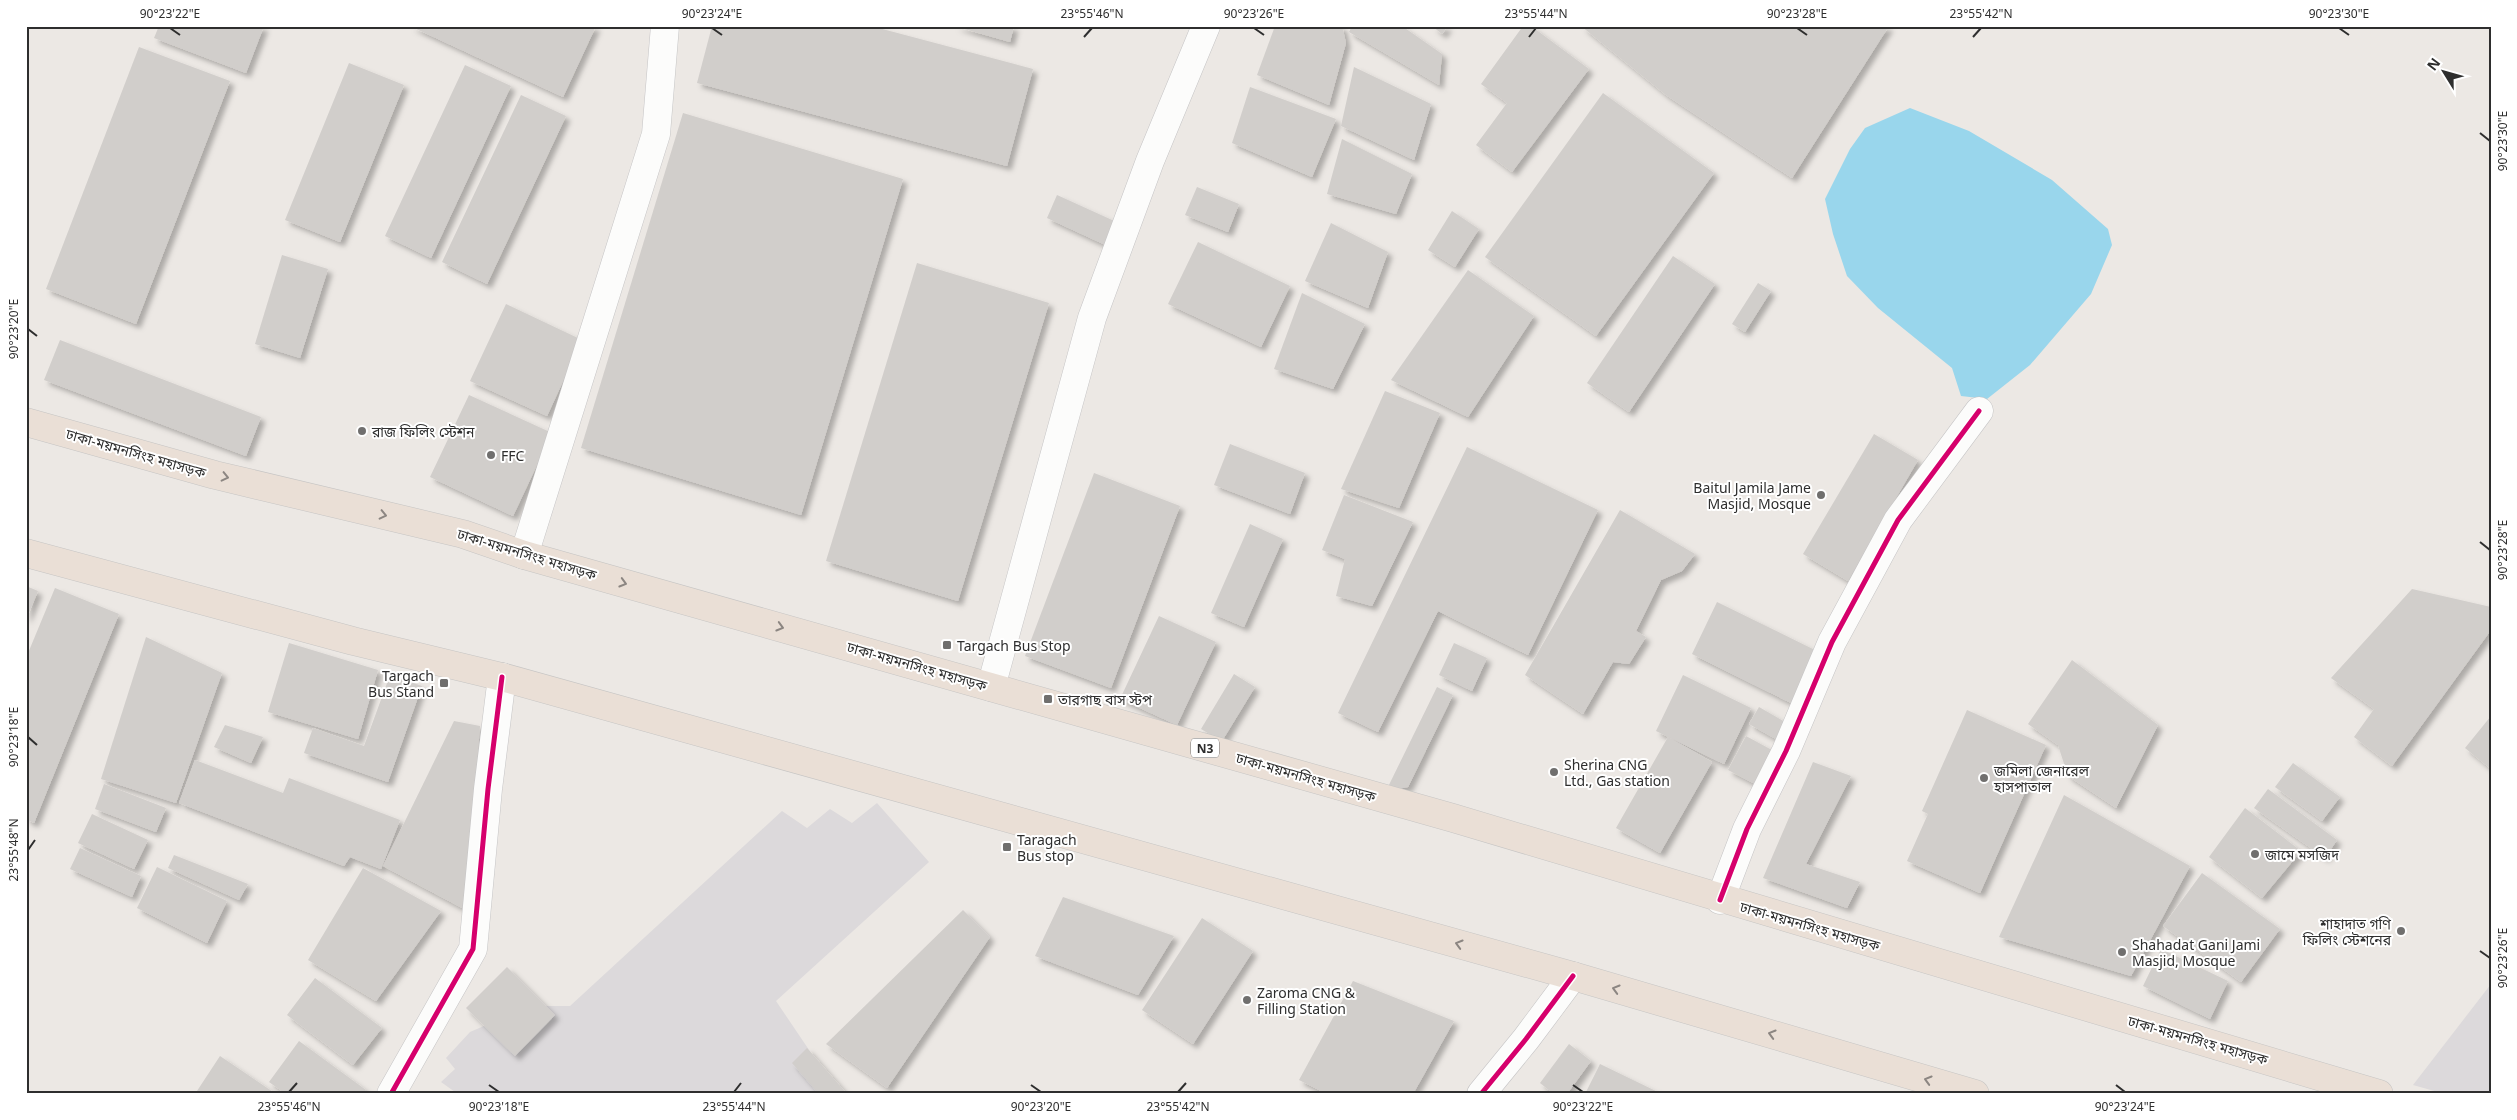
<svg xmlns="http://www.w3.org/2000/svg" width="2517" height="1120" font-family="'Noto Sans','Noto Sans Bengali',sans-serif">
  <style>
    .industrial { fill: #dcd9db }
    .water { fill: #99d6ec }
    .building { fill: #d1cecb; filter: url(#shadow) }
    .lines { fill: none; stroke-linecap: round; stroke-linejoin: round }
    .minor-casing { stroke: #c5c4c5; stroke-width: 29 }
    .highway-casing { stroke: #c6c5c4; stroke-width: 29 }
    .minor { stroke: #fcfcfb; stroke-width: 28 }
    .highway { stroke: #eadfd6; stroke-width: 28 }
    .cycleway-casing { stroke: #fff; stroke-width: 8 }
    .cycleway { stroke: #d6006c; stroke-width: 5 }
    .oneway { stroke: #8c8682 }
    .ticks { fill: none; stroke: #2e2e2e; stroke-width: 2 }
    .poi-dot { fill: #706f6e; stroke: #fff; stroke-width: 2 }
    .labels { text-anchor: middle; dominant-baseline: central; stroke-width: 4; stroke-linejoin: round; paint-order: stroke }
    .shield { fill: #fff; stroke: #6d6d6d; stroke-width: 1 }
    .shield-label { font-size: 12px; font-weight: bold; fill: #2e2e2e }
    .poi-label { font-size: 14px; fill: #2e2e2e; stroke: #fff; text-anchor: start }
    .street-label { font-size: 14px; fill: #2e2e2e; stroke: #fff }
    .neatline { fill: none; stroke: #2e2e2e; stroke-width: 2 }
    .ticks-label { font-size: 12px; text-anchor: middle; fill: #2e2e2e }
  </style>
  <defs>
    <filter id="shadow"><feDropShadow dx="4.5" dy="4.5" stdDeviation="2.5" flood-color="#0004"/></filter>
  </defs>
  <rect width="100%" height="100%" fill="#ece8e4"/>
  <g class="industrial">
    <polygon points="877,803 929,862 776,1001 828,1078 816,1094 453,1094 455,1092 441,1082 455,1069 446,1058 470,1032 530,1006 570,1006 782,811 807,828 830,809 852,823"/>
    <polygon points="2491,984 2491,1094 2445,1094 2413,1085"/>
  </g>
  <polygon class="water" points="1910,108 1969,131 2052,180 2108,229 2112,245 2091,294 2030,365 1987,399 1961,396 1952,368 1878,308 1847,276 1833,234 1825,199 1850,149 1865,128"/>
  <g class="building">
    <polygon points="159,26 264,26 246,73 154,38"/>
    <polygon points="410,26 596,26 563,97"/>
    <polygon points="712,26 871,26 1033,69 1007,166 697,83"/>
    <polygon points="954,26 1014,26 1010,42"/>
    <polygon points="1275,26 1342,26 1346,43 1329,105 1257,75"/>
    <polygon points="1352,26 1402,26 1442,54 1439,85 1349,32"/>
    <polygon points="1432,26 1448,26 1442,34"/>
    <polygon points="1523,26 1531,26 1589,69 1512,172 1476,145 1507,103 1481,84"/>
    <polygon points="1581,26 1889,26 1792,178 1666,95"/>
    <polygon points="139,47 230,81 136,324 46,289"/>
    <polygon points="349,63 404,85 340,242 285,220"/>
    <polygon points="465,65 511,86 431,258 385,236"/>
    <polygon points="1354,67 1431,104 1414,160 1341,126"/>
    <polygon points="1250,87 1336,119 1312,177 1232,143"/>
    <polygon points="1603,93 1714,173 1596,336 1485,257"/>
    <polygon points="521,95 566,116 487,284 442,262"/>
    <polygon points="683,113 903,179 801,515 581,448"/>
    <polygon points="1342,139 1412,174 1396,214 1327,194"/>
    <polygon points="1197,187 1239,204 1228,232 1185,215"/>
    <polygon points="1057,195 1123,225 1112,248 1047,218"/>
    <polygon points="1452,211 1479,229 1455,267 1428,250"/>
    <polygon points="1331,223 1388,252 1368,308 1305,281"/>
    <polygon points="1198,242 1290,286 1261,347 1168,304"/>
    <polygon points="282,255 328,269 300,358 255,344"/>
    <polygon points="1673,256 1715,284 1629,412 1587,383"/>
    <polygon points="917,263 1049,303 958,601 826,561"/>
    <polygon points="1468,270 1534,316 1468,417 1391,380"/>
    <polygon points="1758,283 1771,291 1745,332 1732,324"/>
    <polygon points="1302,293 1365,324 1333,389 1274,369"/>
    <polygon points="506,304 582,340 547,416 470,381"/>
    <polygon points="60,340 261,417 246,456 44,380"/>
    <polygon points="1385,391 1440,413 1399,508 1341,489"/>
    <polygon points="469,395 552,433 513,516 430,477"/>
    <polygon points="1874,434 1918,460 1848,581 1803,554"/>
    <polygon points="1230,444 1305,473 1290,514 1214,485"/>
    <polygon points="1467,447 1598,510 1528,655 1438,611 1378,732 1338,713"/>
    <polygon points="1094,473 1180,506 1111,688 1025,656"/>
    <polygon points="1344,495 1413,522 1372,606 1336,596 1345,559 1322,550"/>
    <polygon points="1620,510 1695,554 1682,571 1661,580 1636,631 1646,637 1629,664 1613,662 1583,714 1525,675"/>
    <polygon points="1250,524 1283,539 1244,627 1211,613"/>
    <polygon points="26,586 38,591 26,620"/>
    <polygon points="55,588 119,614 34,823 26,819 26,658"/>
    <polygon points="2412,589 2491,607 2491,630 2392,766 2354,737 2374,709 2331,678"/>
    <polygon points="1717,602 1823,654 1797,706 1692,654"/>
    <polygon points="1159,616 1216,642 1177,725 1120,699"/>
    <polygon points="146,637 222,673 176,803 101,779"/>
    <polygon points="289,643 378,670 358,739 268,712"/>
    <polygon points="1454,643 1487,658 1472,691 1439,675"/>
    <polygon points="2072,660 2158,725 2116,808 2068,776 2058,745 2028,724"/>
    <polygon points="1234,674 1255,687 1222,741 1201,729"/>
    <polygon points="390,675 422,686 388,782 304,753 313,728 364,746"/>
    <polygon points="1683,675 1751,708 1724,764 1656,731"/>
    <polygon points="1437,687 1453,695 1408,787 1386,791"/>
    <polygon points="1759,707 1792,726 1783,743 1749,724"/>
    <polygon points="1967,710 2046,745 1980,893 1907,861 1928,814 1922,811"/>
    <polygon points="2491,716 2491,769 2465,748"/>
    <polygon points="454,721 480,726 466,910 383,866"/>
    <polygon points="225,725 263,737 251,763 214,747"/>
    <polygon points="1746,736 1781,755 1763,788 1728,770"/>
    <polygon points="1668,737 1712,762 1660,853 1616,828"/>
    <polygon points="195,760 283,793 289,778 400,820 381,869 350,857 344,866 179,803"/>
    <polygon points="1813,762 1851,776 1806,864 1860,882 1847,908 1763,878"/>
    <polygon points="2293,763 2340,797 2322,821 2275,787"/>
    <polygon points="104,784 166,808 156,832 95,809"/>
    <polygon points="2268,789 2337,840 2325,858 2254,808"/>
    <polygon points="2064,795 2190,866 2131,976 1999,937"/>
    <polygon points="2245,808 2301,851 2262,898 2209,857"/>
    <polygon points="92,814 148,840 134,869 78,843"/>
    <polygon points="80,848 141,876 132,897 70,869"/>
    <polygon points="174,855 248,884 239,900 168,868"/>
    <polygon points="157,867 227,901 207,943 137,908"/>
    <polygon points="363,868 441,911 376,1001 308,960"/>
    <polygon points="2202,873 2280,929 2241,982 2163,926"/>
    <polygon points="1063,897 1174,936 1138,995 1035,956"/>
    <polygon points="963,910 990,937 887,1088 826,1044"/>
    <polygon points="1202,918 1253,951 1193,1044 1142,1010"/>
    <polygon points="2161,949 2228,981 2210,1019 2143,986"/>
    <polygon points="507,967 555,1015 515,1056 466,1008"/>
    <polygon points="315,978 382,1028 353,1065 287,1015"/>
    <polygon points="1353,981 1454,1021 1413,1094 1327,1094 1299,1080"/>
    <polygon points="299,1041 366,1090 363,1094 286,1094 269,1082"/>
    <polygon points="1569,1044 1591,1061 1567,1094 1554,1094 1540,1083"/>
    <polygon points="807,1048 847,1094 819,1094 792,1063"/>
    <polygon points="220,1056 276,1094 195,1094"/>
    <polygon points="1600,1064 1662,1094 1585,1094"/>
  </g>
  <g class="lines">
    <g class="minor-casing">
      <g id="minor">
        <polyline points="524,555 656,134 665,26"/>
        <polyline points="991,687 1092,318 1150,161 1206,26"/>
        <polyline points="1720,900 1747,829 1786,751 1832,642 1898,520 1979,411"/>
        <polyline points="391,1094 473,949 488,789 502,677"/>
        <polyline points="1481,1094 1526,1039 1573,976"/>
      </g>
    </g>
    <g class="highway-casing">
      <g id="highway">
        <polyline points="26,422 215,475 463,534 524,555 1453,818 2379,1094"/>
        <polyline points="26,553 353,641 502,677 1573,976 1975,1094"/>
      </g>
    </g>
    <use href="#minor" class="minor"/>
    <use href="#highway" class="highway"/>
    <g class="cycleway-casing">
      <g id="cycleway">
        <polyline points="1720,900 1747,829 1786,751 1832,642 1898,520 1979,411"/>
        <polyline points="391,1094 473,949 488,789 502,677"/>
        <polyline points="1481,1094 1526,1039 1573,976"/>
      </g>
    </g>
    <use href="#cycleway" class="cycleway"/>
  </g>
  <defs><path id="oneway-chevron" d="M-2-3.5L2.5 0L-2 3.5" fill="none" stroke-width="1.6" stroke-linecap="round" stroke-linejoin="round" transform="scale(1.25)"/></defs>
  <g class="oneway">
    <use href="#oneway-chevron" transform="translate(225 477) rotate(13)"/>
    <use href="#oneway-chevron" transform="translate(383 515) rotate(13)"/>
    <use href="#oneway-chevron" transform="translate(623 583) rotate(16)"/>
    <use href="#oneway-chevron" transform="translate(780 627) rotate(16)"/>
    <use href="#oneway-chevron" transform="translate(1459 944) rotate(-164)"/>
    <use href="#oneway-chevron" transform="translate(1616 989) rotate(-164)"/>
    <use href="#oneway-chevron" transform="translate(1772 1034) rotate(-164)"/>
    <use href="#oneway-chevron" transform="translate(1928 1080) rotate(-164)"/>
  </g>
  <path class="ticks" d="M170 28 180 35M712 28 722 35M1254 28 1264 35M1797 28 1807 35M2339 28 2349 35M1084 37 1092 28M1529 37 1536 28M1973 37 1981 28M2480 133 2490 141M28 329 37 336M2480 542 2490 550M28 737 37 745M28 850 35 840M2480 951 2490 958M489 1085 499 1092M1031 1085 1041 1092M1573 1085 1583 1092M2116 1085 2125 1092M289 1092 297 1083M734 1092 741 1083M1178 1092 1186 1083"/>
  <g class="poi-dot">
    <circle cx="362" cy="431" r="5"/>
    <circle cx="491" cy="455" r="5"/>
    <circle cx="1821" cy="495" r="5"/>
    <rect x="942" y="640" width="10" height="10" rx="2.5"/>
    <rect x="439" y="678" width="10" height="10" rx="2.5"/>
    <rect x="1043" y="694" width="10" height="10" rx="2.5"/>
    <circle cx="1554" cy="772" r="5"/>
    <circle cx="1984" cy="778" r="5"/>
    <rect x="1002" y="842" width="10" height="10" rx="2.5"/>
    <circle cx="2255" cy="854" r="5"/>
    <circle cx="2401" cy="931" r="5"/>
    <circle cx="2122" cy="952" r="5"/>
    <circle cx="1247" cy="1000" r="5"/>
  </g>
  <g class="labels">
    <rect class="shield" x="1191" y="738.5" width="28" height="19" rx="4"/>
    <g class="shield-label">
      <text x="1205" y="748">N3</text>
    </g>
    <g class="poi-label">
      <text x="372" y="431">রাজ ফিলিং স্টেশন</text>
      <text x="501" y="455">FFC</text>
      <text x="1811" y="487" text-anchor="end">Baitul Jamila Jame<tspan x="1811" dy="16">Masjid, Mosque</tspan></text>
      <text x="957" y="645">Targach Bus Stop</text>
      <text x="434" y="675" text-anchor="end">Targach<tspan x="434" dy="16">Bus Stand</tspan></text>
      <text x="1058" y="699">তারগাছ বাস স্টপ</text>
      <text x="1564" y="764">Sherina CNG<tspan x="1564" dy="16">Ltd., Gas station</tspan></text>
      <text x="1994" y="770">জমিলা জেনারেল<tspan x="1994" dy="16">হাসপাতাল</tspan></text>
      <text x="1017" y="839">Taragach<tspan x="1017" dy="16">Bus stop</tspan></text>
      <text x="2265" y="854">জামে মসজিদ</text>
      <text x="2391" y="923" text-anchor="end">শাহাদাত গণি<tspan x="2391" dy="16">ফিলিং স্টেশনের</tspan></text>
      <text x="2132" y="944">Shahadat Gani Jami<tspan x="2132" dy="16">Masjid, Mosque</tspan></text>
      <text x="1257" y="992">Zaroma CNG &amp;<tspan x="1257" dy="16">Filling Station</tspan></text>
    </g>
    <g class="street-label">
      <text transform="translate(136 453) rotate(16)">ঢাকা-ময়মনসিংহ মহাসড়ক</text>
      <text transform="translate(527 554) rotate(17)">ঢাকা-ময়মনসিংহ মহাসড়ক</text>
      <text transform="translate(917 666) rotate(16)">ঢাকা-ময়মনসিংহ মহাসড়ক</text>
      <text transform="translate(1306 777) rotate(16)">ঢাকা-ময়মনসিংহ মহাসড়ক</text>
      <text transform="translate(1810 926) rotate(16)">ঢাকা-ময়মনসিংহ মহাসড়ক</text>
      <text transform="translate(2198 1040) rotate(16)">ঢাকা-ময়মনসিংহ মহাসড়ক</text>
    </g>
  </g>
  <rect width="2517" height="1120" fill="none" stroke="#ffffff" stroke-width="55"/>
  <g transform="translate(2444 72) rotate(307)" stroke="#ffffff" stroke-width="4" paint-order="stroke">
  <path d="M0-4L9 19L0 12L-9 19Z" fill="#2e2e2e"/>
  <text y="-8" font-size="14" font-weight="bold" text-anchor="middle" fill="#2e2e2e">N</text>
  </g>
  <rect x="28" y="28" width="2462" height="1064" class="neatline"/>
  <g class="ticks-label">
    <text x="170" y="18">90°23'22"E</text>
    <text x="712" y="18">90°23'24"E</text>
    <text x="1092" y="18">23°55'46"N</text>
    <text x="1254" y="18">90°23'26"E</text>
    <text x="1536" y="18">23°55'44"N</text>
    <text x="1797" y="18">90°23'28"E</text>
    <text x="1981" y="18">23°55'42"N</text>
    <text x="2339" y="18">90°23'30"E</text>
    <text transform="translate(2503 141) rotate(-90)" y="4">90°23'30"E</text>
    <text transform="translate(14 329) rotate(-90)" y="4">90°23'20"E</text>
    <text transform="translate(2503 550) rotate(-90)" y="4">90°23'28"E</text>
    <text transform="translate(14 737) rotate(-90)" y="4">90°23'18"E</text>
    <text transform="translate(14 850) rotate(-90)" y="4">23°55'48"N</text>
    <text transform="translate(2503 958) rotate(-90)" y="4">90°23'26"E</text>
    <text x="289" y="1111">23°55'46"N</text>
    <text x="499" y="1111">90°23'18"E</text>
    <text x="734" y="1111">23°55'44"N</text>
    <text x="1041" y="1111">90°23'20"E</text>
    <text x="1178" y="1111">23°55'42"N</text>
    <text x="1583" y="1111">90°23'22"E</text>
    <text x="2125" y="1111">90°23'24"E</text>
  </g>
</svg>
